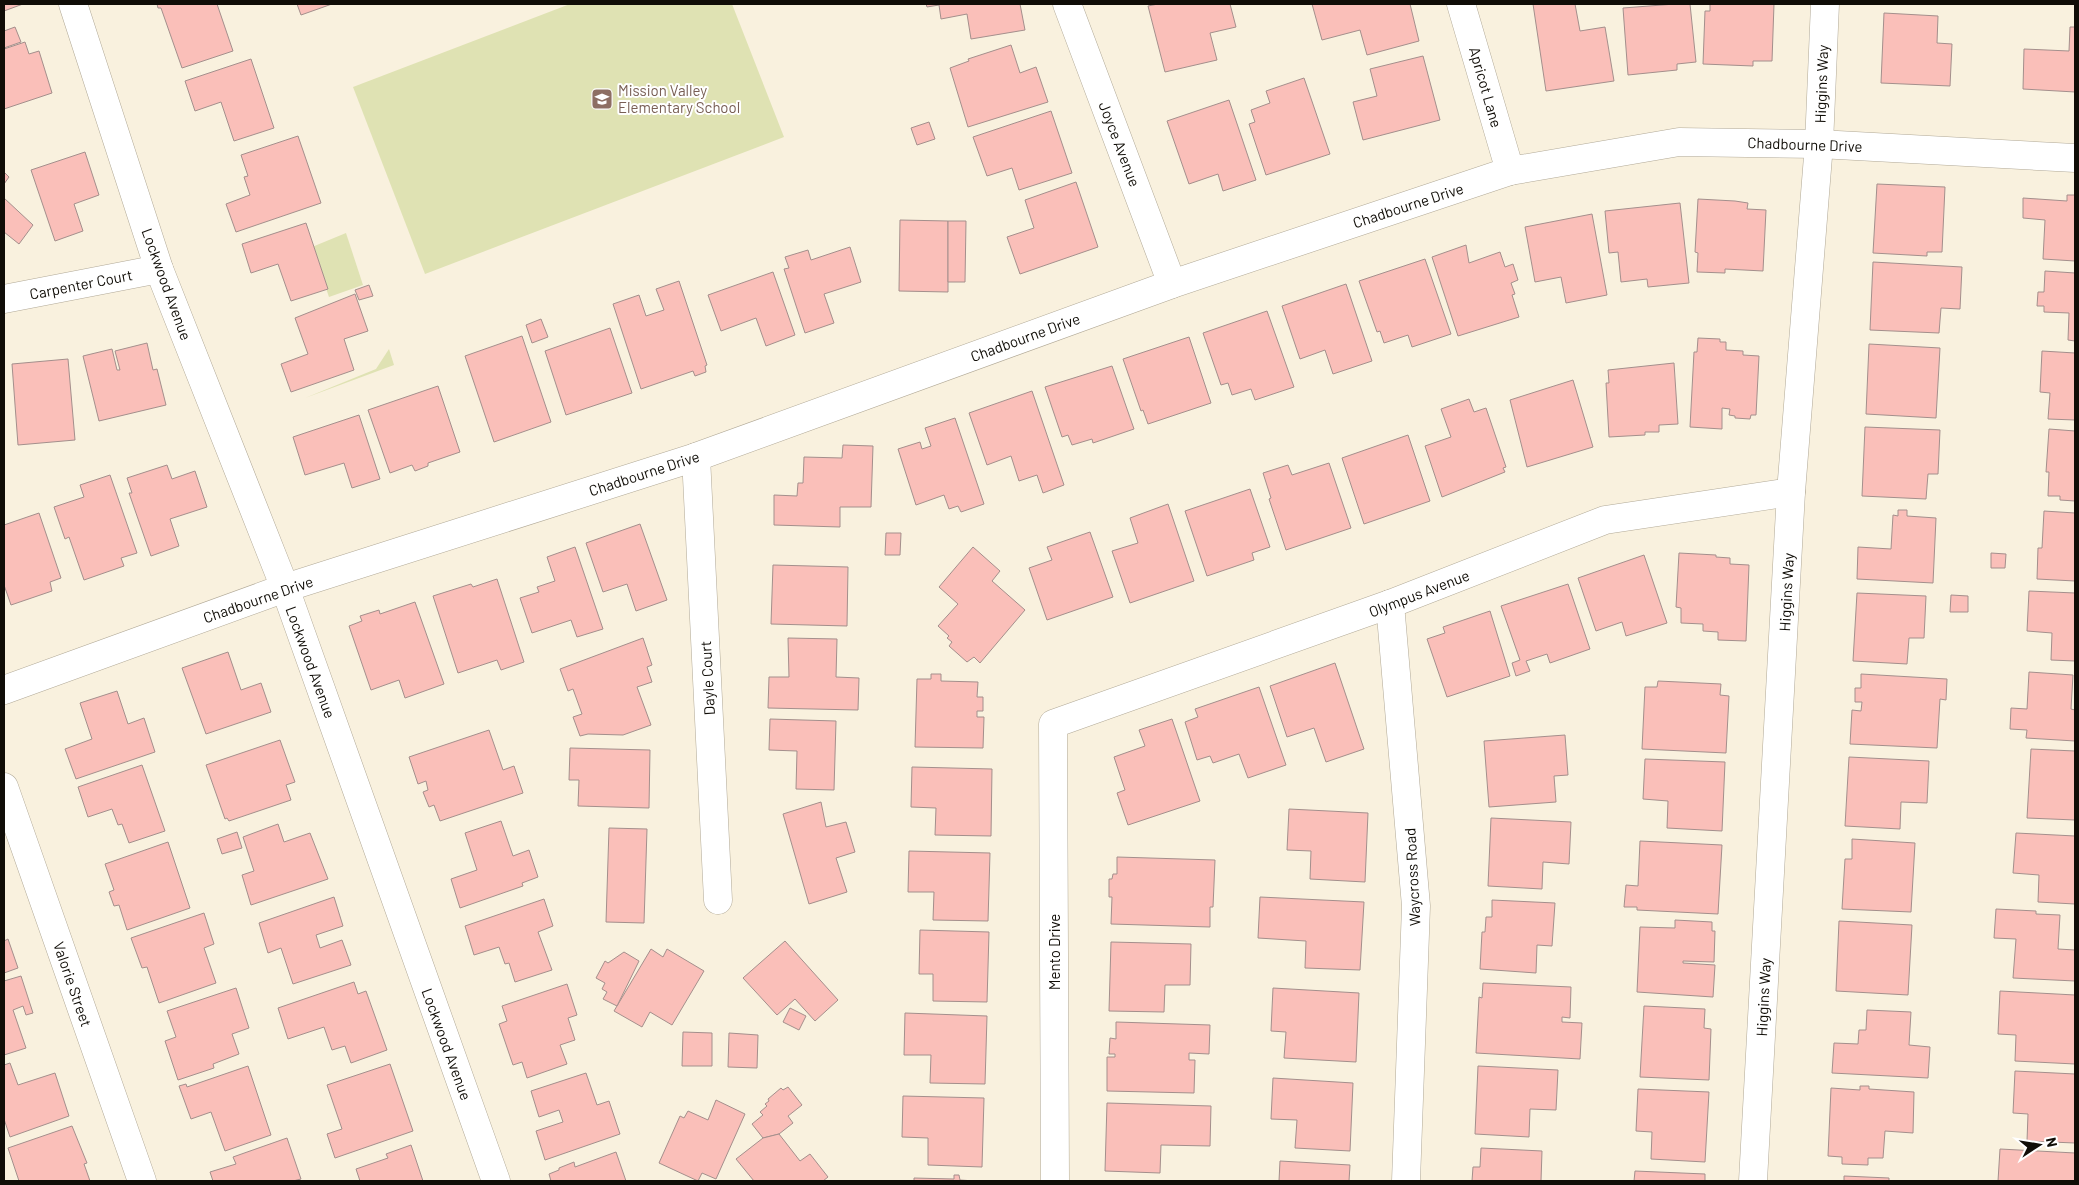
<svg xmlns="http://www.w3.org/2000/svg" width="2079" height="1185" font-family="Barlow,sans-serif">
  <style>
    .green { fill: #dfe2b3 }
    .building { fill: #fabfb9; stroke: #a48f8c }
    .lines { fill: none; stroke-linecap: round; stroke-linejoin: round }
    .minor-casing { stroke: #b1a997; stroke-width: 29 }
    .minor { stroke: #fff; stroke-width: 28 }
    .labels { text-anchor: middle; dominant-baseline: central; stroke-width: 4; stroke-linejoin: round; paint-order: stroke }
    .street-label { font-size: 15px; fill: #100d07; stroke: #fff }
    .education-label { font-size: 15px; fill: #785e54; stroke: #fff; text-anchor: start }
  </style>
  <rect width="100%" height="100%" fill="#f9f1de"/>
  <g class="green">
    <polygon points="570,4 732,4 784,137 425,274 353,87"/>
    <polygon points="346,233 363,285 329,297 312,247"/>
    <polygon points="389,349 394,365 305,398 376,369"/>
  </g>
  <g class="building">
    <polygon points="4,4 23,4 4,11"/>
    <polygon points="157,4 217,4 233,51 182,68 161,8 158,8"/>
    <polygon points="297,4 332,4 301,15"/>
    <polygon points="926,4 1020,4 1025,30 971,39 967,14 941,19 939,5 927,7"/>
    <polygon points="1158,4 1230,4 1236,27 1210,33 1217,60 1165,72 1148,6"/>
    <polygon points="1312,4 1410,4 1419,41 1367,55 1360,30 1322,40"/>
    <polygon points="1533,4 1575,4 1580,31 1605,27 1614,81 1546,91"/>
    <polygon points="1675,4 1690,4 1696,62 1677,64 1677,70 1628,75 1623,8"/>
    <polygon points="1710,4 1774,4 1772,61 1753,61 1753,66 1703,64 1705,11 1710,11"/>
    <polygon points="1884,13 1938,16 1937,43 1952,44 1950,86 1881,83"/>
    <polygon points="15,27 21,42 4,48 4,31"/>
    <polygon points="2070,27 2075,27 2075,92 2023,89 2024,49 2069,51"/>
    <polygon points="25,42 29,54 39,51 52,93 4,109 4,49"/>
    <polygon points="1011,45 1020,73 1036,67 1048,102 968,127 950,68 969,61 968,59"/>
    <polygon points="1423,56 1440,120 1363,140 1353,102 1377,96 1370,69"/>
    <polygon points="251,59 274,128 234,141 221,102 195,111 185,81"/>
    <polygon points="1304,78 1330,154 1266,175 1249,124 1255,122 1251,110 1270,103 1266,91"/>
    <polygon points="1229,100 1256,180 1223,191 1218,174 1189,184 1167,121"/>
    <polygon points="1051,111 1072,173 1019,190 1012,168 987,176 973,137"/>
    <polygon points="929,122 935,139 917,145 911,128"/>
    <polygon points="298,136 321,203 236,232 226,204 250,195 244,177 248,176 241,155"/>
    <polygon points="85,152 99,195 74,204 83,231 55,241 31,170"/>
    <polygon points="4,172 9,177 4,184"/>
    <polygon points="1076,182 1098,247 1020,274 1007,237 1034,228 1025,200"/>
    <polygon points="1877,184 1945,187 1942,252 1927,252 1927,256 1873,253"/>
    <polygon points="2067,195 2075,195 2075,261 2043,259 2045,220 2023,218 2023,198 2067,201"/>
    <polygon points="4,198 33,225 19,244 4,232"/>
    <polygon points="1698,199 1735,201 1748,203 1747,209 1766,210 1763,271 1725,269 1725,273 1697,272 1698,253 1695,252"/>
    <polygon points="1680,203 1689,283 1648,287 1647,279 1621,282 1618,252 1609,253 1605,211"/>
    <polygon points="1592,214 1607,295 1566,303 1561,277 1535,282 1525,227"/>
    <polygon points="900,220 948,221 948,292 899,291"/>
    <polygon points="948,221 966,221 965,282 948,282"/>
    <polygon points="306,223 328,289 291,301 278,264 251,273 242,244"/>
    <polygon points="1466,245 1469,263 1500,252 1505,267 1513,264 1518,280 1511,283 1515,294 1512,295 1519,317 1458,336 1432,257"/>
    <polygon points="850,247 861,282 824,294 834,323 805,333 784,269 789,268 785,257 808,250 811,260"/>
    <polygon points="1425,259 1451,334 1412,347 1408,335 1384,343 1380,331 1377,332 1359,281"/>
    <polygon points="1873,262 1962,267 1960,309 1941,308 1939,333 1870,330"/>
    <polygon points="2045,271 2075,273 2075,341 2068,340 2069,313 2044,312 2044,306 2037,306 2038,292 2044,292"/>
    <polygon points="773,272 795,335 766,346 756,318 721,331 708,295"/>
    <polygon points="679,281 707,365 705,366 706,372 695,376 693,371 641,389 613,304 639,295 646,316 664,310 656,289"/>
    <polygon points="1346,284 1372,361 1333,374 1325,350 1300,359 1282,306"/>
    <polygon points="369,285 373,296 359,300 355,290"/>
    <polygon points="355,294 368,331 344,339 354,370 291,392 281,364 308,354 295,318"/>
    <polygon points="1267,311 1294,387 1255,400 1251,389 1232,395 1228,383 1221,385 1203,333"/>
    <polygon points="541,319 548,337 532,343 526,325"/>
    <polygon points="610,328 632,393 566,415 545,351"/>
    <polygon points="522,336 551,422 494,442 465,356"/>
    <polygon points="1189,337 1211,403 1148,424 1143,410 1141,411 1123,359"/>
    <polygon points="1698,338 1720,339 1720,342 1726,342 1726,350 1743,351 1743,355 1759,356 1756,415 1751,415 1750,419 1735,418 1735,416 1729,415 1730,409 1722,408 1722,429 1690,427 1694,352 1697,352"/>
    <polygon points="147,343 153,370 157,369 166,405 99,421 83,356 112,349 117,370 120,370 115,351"/>
    <polygon points="1869,344 1940,348 1936,418 1866,414"/>
    <polygon points="2042,351 2075,353 2075,420 2048,419 2050,393 2040,392"/>
    <polygon points="68,359 75,440 18,445 12,364"/>
    <polygon points="1674,363 1678,424 1659,425 1659,432 1645,432 1645,435 1609,437 1606,383 1609,383 1608,370"/>
    <polygon points="1112,366 1134,429 1093,443 1092,439 1072,445 1068,435 1062,437 1045,387"/>
    <polygon points="1573,380 1593,447 1527,467 1510,400"/>
    <polygon points="438,386 460,452 428,463 428,466 415,471 412,465 390,473 368,410"/>
    <polygon points="1032,391 1064,485 1043,493 1037,475 1019,481 1011,456 987,465 969,413"/>
    <polygon points="1469,399 1474,412 1486,408 1506,467 1503,468 1505,472 1442,497 1425,446 1451,437 1441,409"/>
    <polygon points="359,415 380,479 352,488 344,463 305,475 293,437"/>
    <polygon points="955,418 984,504 961,512 958,506 949,509 944,495 916,505 898,449 920,442 922,449 931,446 925,428"/>
    <polygon points="1865,427 1940,430 1938,474 1928,474 1926,499 1862,496"/>
    <polygon points="2049,429 2075,431 2075,501 2060,500 2060,496 2048,496 2049,472 2046,472"/>
    <polygon points="1408,435 1430,501 1364,524 1342,458"/>
    <polygon points="843,445 873,446 871,507 840,507 840,527 774,525 774,495 797,496 798,483 803,483 804,457 842,458"/>
    <polygon points="1329,463 1351,528 1286,550 1269,499 1271,498 1263,473 1288,465 1292,475"/>
    <polygon points="167,465 172,479 195,471 207,507 170,519 179,546 151,556 129,493 132,493 127,478"/>
    <polygon points="110,475 137,553 121,558 124,566 84,580 69,537 65,539 54,507 84,497 80,485"/>
    <polygon points="1250,489 1270,547 1252,553 1254,560 1207,576 1185,511"/>
    <polygon points="1168,504 1194,581 1130,603 1112,551 1138,543 1130,518"/>
    <polygon points="1898,510 1907,510 1907,516 1936,518 1933,583 1857,579 1858,547 1891,549 1893,515 1898,516"/>
    <polygon points="2044,511 2075,513 2075,581 2037,579 2038,548 2042,548"/>
    <polygon points="39,513 61,578 50,582 52,591 11,605 4,585 4,525"/>
    <polygon points="640,524 667,600 636,611 627,584 603,592 586,543"/>
    <polygon points="1090,532 1113,597 1047,620 1029,568 1052,560 1047,547"/>
    <polygon points="886,533 901,533 900,555 885,555"/>
    <polygon points="575,547 603,629 577,637 571,620 532,633 520,598 539,592 537,587 555,581 547,557"/>
    <polygon points="973,547 1000,571 992,581 1025,610 980,663 974,657 967,662 949,646 952,642 947,638 949,636 938,626 958,604 939,587"/>
    <polygon points="1679,553 1716,555 1716,557 1730,558 1730,564 1749,565 1746,641 1718,640 1718,632 1703,631 1703,624 1681,623 1681,608 1676,607"/>
    <polygon points="1991,553 2006,554 2005,568 1991,568"/>
    <polygon points="1644,555 1667,623 1626,636 1622,622 1596,631 1578,578"/>
    <polygon points="773,565 848,567 847,626 771,624"/>
    <polygon points="497,579 524,662 501,670 497,660 458,673 433,596 471,584 473,587"/>
    <polygon points="1568,584 1590,649 1550,663 1547,654 1526,661 1530,671 1516,676 1512,663 1520,660 1501,606"/>
    <polygon points="2029,591 2075,593 2075,661 2051,660 2052,633 2027,631"/>
    <polygon points="1857,593 1926,596 1924,638 1909,638 1907,664 1853,661"/>
    <polygon points="1951,595 1968,596 1968,612 1950,612"/>
    <polygon points="415,602 444,684 405,698 399,680 371,690 349,626 362,621 360,616 379,610 380,614"/>
    <polygon points="1490,611 1510,676 1447,697 1427,639 1445,633 1443,627"/>
    <polygon points="643,638 652,665 647,667 652,682 637,687 651,725 623,735 588,734 580,736 573,717 582,714 573,689 568,691 560,669"/>
    <polygon points="788,638 837,639 836,677 859,678 858,710 768,708 769,677 789,677"/>
    <polygon points="228,652 241,690 261,683 271,712 206,734 182,668"/>
    <polygon points="1335,663 1364,749 1326,762 1314,728 1287,737 1270,686"/>
    <polygon points="2029,672 2073,675 2071,709 2075,710 2075,741 2026,738 2027,730 2010,729 2011,708 2027,709"/>
    <polygon points="931,674 941,674 941,681 978,682 977,697 983,697 983,711 977,711 977,717 984,717 983,748 915,747 917,679 931,679"/>
    <polygon points="1861,674 1947,679 1946,700 1940,699 1937,748 1850,744 1852,710 1861,711 1862,702 1855,702 1855,688 1861,688"/>
    <polygon points="1658,681 1721,684 1720,695 1729,696 1726,753 1642,749 1645,687 1657,687"/>
    <polygon points="1259,687 1286,765 1248,778 1239,754 1213,763 1210,756 1197,760 1185,722 1198,717 1195,709"/>
    <polygon points="117,691 128,724 144,718 155,752 76,779 65,749 92,739 80,703"/>
    <polygon points="770,719 836,721 834,790 796,789 797,751 769,750"/>
    <polygon points="1172,719 1200,801 1128,825 1117,793 1125,790 1114,757 1145,746 1139,730"/>
    <polygon points="489,730 503,770 514,766 523,793 440,821 434,805 429,807 423,792 428,790 426,781 418,784 409,757"/>
    <polygon points="1565,735 1568,775 1554,776 1556,802 1489,807 1484,741"/>
    <polygon points="280,740 295,782 286,785 291,800 229,821 227,818 225,819 206,765"/>
    <polygon points="570,748 650,750 649,808 578,806 579,780 569,780"/>
    <polygon points="2031,749 2075,751 2075,820 2027,818"/>
    <polygon points="1849,757 1929,761 1927,803 1901,802 1900,829 1845,826"/>
    <polygon points="1645,759 1725,762 1722,831 1667,828 1668,801 1643,799"/>
    <polygon points="142,765 165,831 129,843 122,824 118,825 112,809 88,817 78,787"/>
    <polygon points="912,767 992,769 991,836 935,835 936,808 911,807"/>
    <polygon points="821,802 826,827 846,822 855,852 836,858 847,892 809,904 783,814"/>
    <polygon points="1289,809 1368,813 1365,882 1310,879 1311,851 1287,850"/>
    <polygon points="1491,818 1571,822 1569,864 1543,862 1542,889 1488,886"/>
    <polygon points="501,821 513,856 529,850 538,877 522,883 523,886 460,908 451,879 477,870 465,833"/>
    <polygon points="278,824 284,842 310,833 328,879 251,905 242,875 254,871 243,837"/>
    <polygon points="609,828 647,829 644,923 606,922"/>
    <polygon points="237,832 242,848 222,854 217,839"/>
    <polygon points="2016,833 2075,836 2075,904 2038,902 2039,875 2013,873"/>
    <polygon points="1852,839 1915,843 1911,912 1842,909 1845,859 1852,859"/>
    <polygon points="1640,841 1722,845 1718,914 1637,910 1637,907 1624,907 1626,885 1638,886"/>
    <polygon points="168,842 190,908 127,930 119,905 114,906 109,892 114,890 105,864"/>
    <polygon points="909,851 990,853 988,921 933,920 934,892 908,892"/>
    <polygon points="1117,857 1215,860 1213,907 1210,907 1210,927 1111,924 1112,897 1109,897 1109,879 1112,879 1113,874 1117,874"/>
    <polygon points="334,897 343,926 316,935 320,948 342,940 351,965 293,984 281,948 268,953 259,923"/>
    <polygon points="1260,897 1364,902 1360,970 1305,968 1306,941 1258,938"/>
    <polygon points="544,899 553,926 538,932 552,970 515,982 509,963 505,964 499,947 474,955 465,926"/>
    <polygon points="1492,900 1555,903 1552,946 1537,945 1536,973 1480,969 1482,932 1485,932 1486,917 1492,917"/>
    <polygon points="1996,909 2036,911 2036,914 2060,915 2058,949 2075,950 2075,981 2013,978 2016,939 1994,938"/>
    <polygon points="204,913 214,944 204,948 216,983 159,1003 147,967 142,968 131,938"/>
    <polygon points="1675,920 1712,922 1712,931 1715,931 1714,962 1683,961 1683,963 1715,965 1713,997 1637,992 1640,927 1675,928"/>
    <polygon points="1839,921 1912,925 1908,995 1836,991"/>
    <polygon points="920,930 989,932 987,1002 933,1001 933,974 919,974"/>
    <polygon points="8,939 18,968 4,973 4,941"/>
    <polygon points="785,941 838,1000 815,1021 795,999 777,1015 743,978"/>
    <polygon points="1111,942 1191,944 1190,985 1165,985 1164,1012 1109,1011"/>
    <polygon points="651,949 663,957 667,949 704,971 672,1025 650,1012 642,1027 614,1011"/>
    <polygon points="624,952 639,961 617,1006 603,999 607,992 602,989 605,983 596,978 605,961 608,963"/>
    <polygon points="21,976 33,1013 26,1015 23,1006 13,1010 26,1048 4,1055 4,981"/>
    <polygon points="354,982 358,994 366,991 387,1050 351,1063 345,1046 332,1050 324,1027 288,1039 278,1008"/>
    <polygon points="1483,983 1571,987 1570,1018 1562,1017 1562,1022 1582,1023 1580,1059 1476,1053 1479,997 1482,998"/>
    <polygon points="567,984 577,1015 568,1018 575,1040 560,1045 567,1064 527,1078 522,1062 513,1065 499,1024 507,1021 502,1006"/>
    <polygon points="236,988 249,1028 232,1034 239,1054 213,1064 214,1068 178,1080 165,1041 176,1037 167,1011"/>
    <polygon points="1273,988 1359,993 1356,1062 1284,1058 1286,1032 1271,1031"/>
    <polygon points="2000,991 2075,995 2075,1064 2015,1061 2016,1035 1998,1034"/>
    <polygon points="1644,1006 1705,1009 1704,1028 1711,1029 1709,1080 1640,1077"/>
    <polygon points="790,1008 806,1016 799,1030 783,1022"/>
    <polygon points="1867,1010 1911,1012 1909,1045 1930,1047 1928,1078 1832,1073 1834,1043 1858,1044 1859,1030 1866,1030"/>
    <polygon points="905,1013 987,1016 985,1084 930,1083 931,1055 904,1055"/>
    <polygon points="1116,1022 1210,1025 1209,1054 1189,1053 1189,1060 1195,1060 1194,1093 1107,1091 1107,1057 1115,1057 1115,1054 1109,1054 1110,1038 1116,1039"/>
    <polygon points="683,1032 712,1033 712,1066 682,1066"/>
    <polygon points="729,1033 758,1035 757,1068 728,1067"/>
    <polygon points="10,1063 18,1085 55,1073 69,1116 10,1137 4,1119 4,1065"/>
    <polygon points="390,1064 413,1131 335,1158 327,1134 342,1129 327,1085"/>
    <polygon points="248,1066 271,1135 225,1151 211,1112 191,1119 179,1086 186,1084 187,1087"/>
    <polygon points="1478,1066 1558,1070 1556,1110 1530,1109 1529,1137 1475,1134"/>
    <polygon points="2015,1071 2075,1074 2075,1143 2027,1141 2028,1114 2013,1113"/>
    <polygon points="586,1073 597,1105 609,1101 620,1134 545,1160 536,1131 563,1122 559,1110 539,1117 531,1091"/>
    <polygon points="1273,1078 1353,1083 1350,1151 1295,1148 1297,1120 1271,1119"/>
    <polygon points="1860,1086 1869,1086 1869,1089 1914,1092 1913,1133 1885,1131 1883,1158 1868,1158 1868,1165 1842,1164 1842,1157 1828,1156 1831,1088 1860,1090"/>
    <polygon points="788,1087 802,1105 788,1116 793,1123 779,1134 763,1138 752,1124 763,1115 760,1112 767,1106 765,1104 769,1101 768,1099 781,1088 783,1090"/>
    <polygon points="1638,1089 1709,1092 1705,1162 1651,1159 1652,1132 1636,1131"/>
    <polygon points="903,1096 984,1098 982,1167 928,1165 928,1138 902,1137"/>
    <polygon points="716,1100 745,1114 716,1179 702,1173 698,1181 659,1163 680,1116 684,1118 688,1111 708,1120"/>
    <polygon points="1107,1103 1211,1106 1210,1146 1161,1145 1160,1173 1105,1171"/>
    <polygon points="72,1126 87,1163 84,1164 90,1181 19,1181 8,1148"/>
    <polygon points="779,1134 800,1161 810,1154 828,1177 823,1181 754,1181 736,1159 763,1138"/>
    <polygon points="287,1138 301,1179 293,1181 213,1181 210,1172 236,1164 233,1157"/>
    <polygon points="411,1145 423,1181 360,1181 356,1169 388,1158 386,1154"/>
    <polygon points="1481,1148 1542,1151 1541,1181 1472,1181 1473,1167 1480,1167"/>
    <polygon points="2000,1149 2075,1153 2075,1181 1998,1181"/>
    <polygon points="616,1152 626,1181 551,1181 549,1174 559,1170 559,1168 574,1162 575,1167"/>
    <polygon points="1280,1161 1350,1165 1349,1181 1279,1181"/>
    <polygon points="1635,1171 1705,1174 1705,1181 1634,1181"/>
    <polygon points="954,1175 959,1175 960,1180 975,1181 914,1181 914,1178 954,1179"/>
    <polygon points="1844,1176 1889,1178 1889,1181 1844,1181"/>
  </g>
  <g class="lines">
    <g class="minor-casing">
      <g id="minor">
        <polyline points="73,4 159,269 285,588 496,1181"/>
        <polyline points="1067,4 1172,284"/>
        <polyline points="1461,4 1510,171"/>
        <polyline points="4,299 159,269"/>
        <polyline points="696,457 718,900"/>
        <polyline points="1390,604 1416,906 1406,1181"/>
        <polyline points="4,690 285,588 696,457 1172,284 1510,171 1679,142 1819,144 2075,158"/>
        <polyline points="4,787 142,1181"/>
        <polyline points="1055,1181 1053,724 1390,604 1605,520 1791,492"/>
        <polyline points="1753,1181 1791,492 1819,144 1825,4"/>
      </g>
    </g>
    <use href="#minor" class="minor"/>
  </g>
  <defs>
    <g id="school-square" transform="scale(1.125)"><rect x="-9" y="-9" width="18" height="18" rx="4" fill="#8d6e63" stroke="#fff"/><path d="M0-5L7-2L0 1L-7-2ZM-4 1L0 2.5L4 1V4Q0 6-4 4Z" fill="#fff"/></g>
  </defs>
  <g fill-rule="evenodd">
    <use href="#school-square" x="602" y="99"/>
  </g>
  <g class="labels">
    <g class="street-label">
      <text transform="translate(1821 84) rotate(-88)">Higgins Way</text>
      <text transform="translate(1486 87) rotate(74)">Apricot Lane</text>
      <text transform="translate(1120 144) rotate(69)">Joyce Avenue</text>
      <text transform="translate(1805 144) rotate(2)">Chadbourne Drive</text>
      <text transform="translate(1408 205) rotate(-18)">Chadbourne Drive</text>
      <text transform="translate(81 284) rotate(-11)">Carpenter Court</text>
      <text transform="translate(167 284) rotate(70)">Lockwood Avenue</text>
      <text transform="translate(1025 337) rotate(-20)">Chadbourne Drive</text>
      <text transform="translate(644 473) rotate(-18)">Chadbourne Drive</text>
      <text transform="translate(1786 592) rotate(-87)">Higgins Way</text>
      <text transform="translate(1419 593) rotate(-21)">Olympus Avenue</text>
      <text transform="translate(258 599) rotate(-19)">Chadbourne Drive</text>
      <text transform="translate(311 662) rotate(70)">Lockwood Avenue</text>
      <text transform="translate(707 678) rotate(-93)">Dayle Court</text>
      <text transform="translate(1412 877) rotate(-93)">Waycross Road</text>
      <text transform="translate(1054 952) rotate(-90)">Mento Drive</text>
      <text transform="translate(73 984) rotate(71)">Valorie Street</text>
      <text transform="translate(1763 997) rotate(-87)">Higgins Way</text>
      <text transform="translate(447 1044) rotate(70)">Lockwood Avenue</text>
    </g>
    <g class="education-label">
      <text x="618" y="90">Mission Valley<tspan x="618" dy="17">Elementary School</tspan></text>
    </g>
  </g>
  <rect width="2079" height="1185" fill="none" stroke="#100d07" stroke-width="10"/>
  <g transform="translate(2039 1145) rotate(78)" stroke="#ffffff" stroke-width="4" paint-order="stroke">
  <path d="M0-4L9 19L0 12L-9 19Z" fill="#100d07"/>
  <text y="-8" font-size="14" font-weight="bold" text-anchor="middle" fill="#100d07">N</text>
  </g>
</svg>
